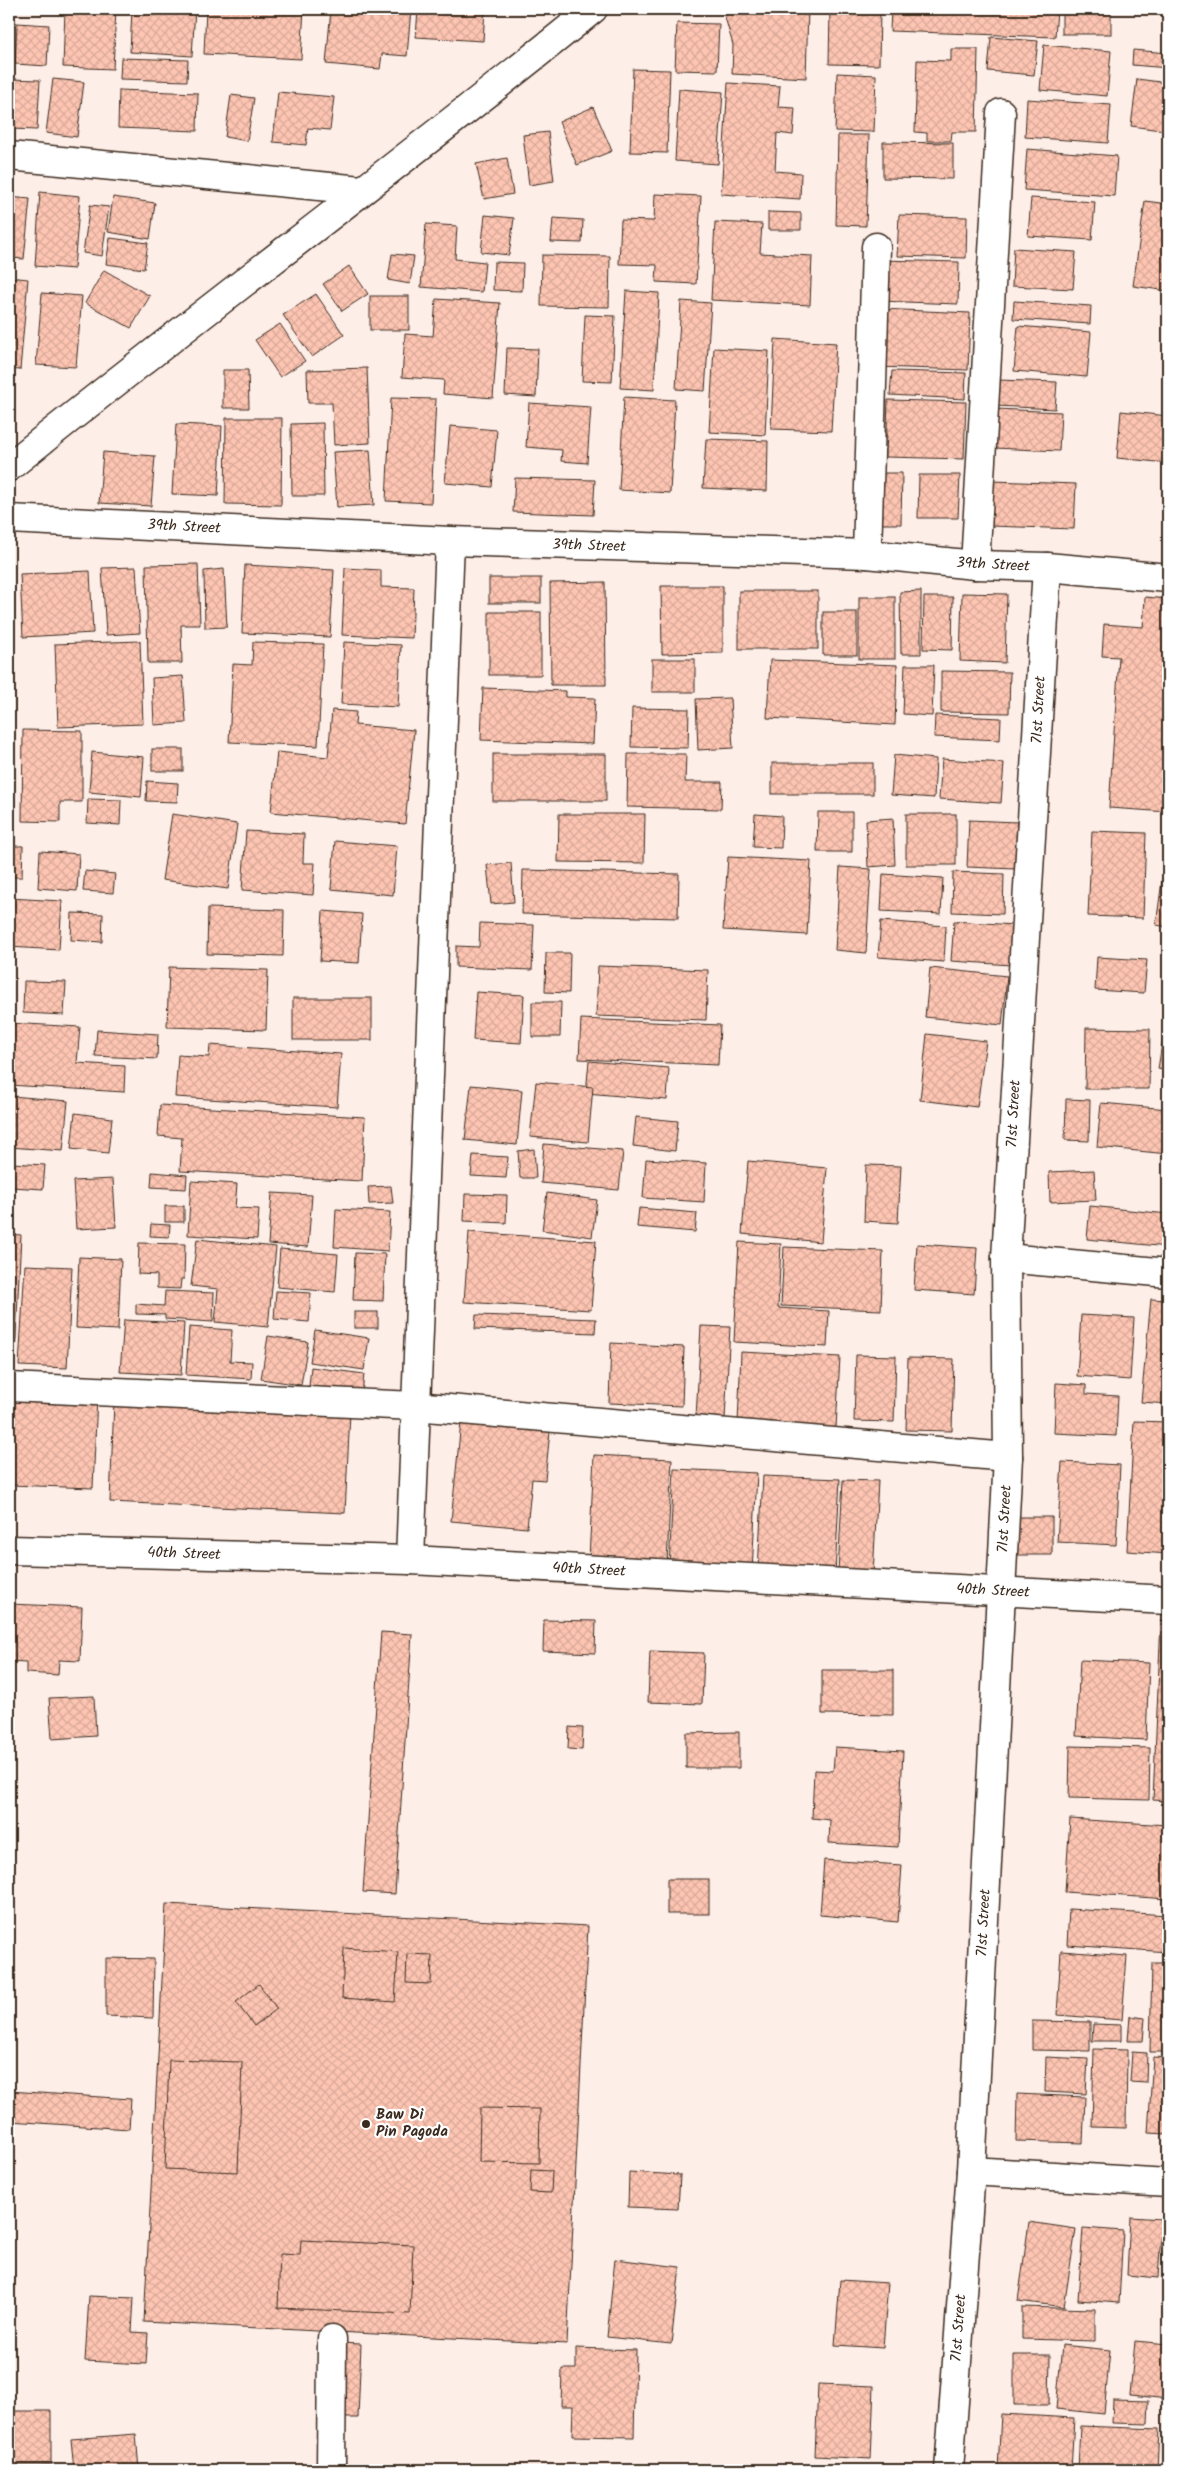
<svg xmlns="http://www.w3.org/2000/svg" width="1177" height="2479" font-family="Kalam,sans-serif">
  <style>
    .building { fill: url(#building-cross-hatch); stroke: #3b2a1e }
    .lines { fill: none; stroke-linecap: round; stroke-linejoin: round }
    .minor-casing { stroke: #3b2a1e; stroke-width: 31 }
    .minor { stroke: #fff; stroke-width: 28 }
    .poi-dot { fill: #3b2a1e; stroke: #fff; stroke-width: 2 }
    .labels { text-anchor: middle; dominant-baseline: central; stroke-width: 4.5; stroke-linejoin: round; paint-order: stroke }
    .street-label { font-size: 15px; fill: #3b2a1e; stroke: #fff }
    .poi-label { font-size: 15px; font-weight: bold; fill: #3b2a1e; stroke: #fff; text-anchor: start }
  </style>
  <defs>
    <pattern id="building-cross-hatch" width="8" height="8" patternUnits="userSpaceOnUse" patternTransform="scale(1.25)"><rect width="8" height="8" fill="#fdc5b2"/><path d="M0 0l8 8M0 8l8-8" fill="none" stroke="#daa999"/></pattern>
  </defs>
  <rect width="100%" height="100%" fill="#feeee8"/>
  <filter id="ink" filterUnits="userSpaceOnUse"><feTurbulence type="fractalNoise" baseFrequency=".02" numOctaves="2"/><feDisplacementMap in="SourceGraphic" scale="10" xChannelSelector="R" yChannelSelector="G"/><feConvolveMatrix kernelMatrix="1 2 1 2 8 2 1 2 1" color-interpolation-filters="sRGB"/></filter>
  <g filter="url(#ink)">
    <g class="building">
      <polygon points="65,9 116,9 113,69 63,67"/>
      <polygon points="132,9 195,9 192,56 130,52"/>
      <polygon points="206,9 304,9 301,59 204,54"/>
      <polygon points="331,9 411,9 407,56 382,54 380,69 326,64"/>
      <polygon points="418,9 485,9 483,41 416,37"/>
      <polygon points="725,9 808,9 806,78 732,74 733,45 723,10"/>
      <polygon points="830,9 880,9 879,65 829,64"/>
      <polygon points="891,9 1057,9 1055,37 890,31"/>
      <rect x="1062" y="9" width="49" height="25"/>
      <polygon points="17,23 49,25 47,66 15,64"/>
      <polygon points="677,23 719,24 717,71 675,70"/>
      <polygon points="991,37 1038,41 1034,75 988,71"/>
      <polygon points="1044,45 1111,51 1107,96 1040,90"/>
      <polygon points="951,49 978,49 976,132 952,132 951,141 927,141 927,133 915,132 917,60 951,61"/>
      <polygon points="1133,50 1168,53 1168,68 1132,65"/>
      <polygon points="121,58 188,60 187,81 120,79"/>
      <polygon points="633,69 670,70 667,153 630,152"/>
      <polygon points="837,73 876,75 874,132 835,131"/>
      <polygon points="9,79 40,80 37,130 9,129"/>
      <polygon points="53,79 84,82 77,137 46,133"/>
      <polygon points="1137,79 1168,83 1168,131 1131,126"/>
      <polygon points="728,83 780,86 778,107 795,108 793,135 777,133 775,171 801,173 800,199 721,194"/>
      <polygon points="679,89 723,92 718,164 675,161"/>
      <polygon points="119,90 198,93 197,131 118,128"/>
      <polygon points="278,92 334,97 330,130 308,128 306,145 273,142"/>
      <polygon points="231,95 254,98 247,141 225,137"/>
      <polygon points="1027,99 1111,105 1108,143 1025,137"/>
      <polygon points="593,107 612,151 577,165 559,122"/>
      <polygon points="548,132 554,181 529,185 523,135"/>
      <polygon points="838,135 869,135 866,226 836,225"/>
      <polygon points="883,142 953,143 953,179 883,178"/>
      <polygon points="1027,149 1117,156 1114,196 1024,190"/>
      <polygon points="507,158 513,194 484,199 476,164"/>
      <polygon points="40,192 80,196 74,269 35,266"/>
      <polygon points="655,194 701,196 696,284 656,282 657,265 619,264 621,220 654,221"/>
      <polygon points="9,197 30,199 24,259 9,258"/>
      <polygon points="113,197 155,203 150,239 108,232"/>
      <polygon points="1031,198 1095,202 1092,240 1028,236"/>
      <polygon points="1145,201 1168,204 1168,291 1133,286"/>
      <polygon points="90,205 109,207 102,256 83,253"/>
      <polygon points="768,212 801,213 801,230 768,230"/>
      <polygon points="485,215 514,218 509,255 481,252"/>
      <polygon points="899,215 967,217 966,258 897,256"/>
      <polygon points="553,218 583,220 582,243 551,242"/>
      <polygon points="715,222 762,224 760,253 812,256 810,305 711,300"/>
      <polygon points="426,224 457,226 455,259 485,262 482,292 421,287"/>
      <polygon points="110,238 148,243 144,269 106,264"/>
      <polygon points="1014,248 1076,252 1073,289 1012,286"/>
      <polygon points="392,254 414,256 410,284 388,280"/>
      <polygon points="542,255 610,256 609,307 541,306"/>
      <polygon points="880,260 959,262 958,304 879,301"/>
      <polygon points="494,262 523,263 522,291 493,290"/>
      <polygon points="349,266 368,294 342,311 323,284"/>
      <polygon points="104,270 150,296 131,328 85,303"/>
      <polygon points="9,277 28,279 20,370 9,369"/>
      <polygon points="626,291 659,293 654,390 620,388"/>
      <polygon points="42,293 82,296 76,367 36,365"/>
      <polygon points="316,294 344,335 312,357 283,315"/>
      <rect x="370" y="296" width="39" height="34"/>
      <polygon points="436,299 500,303 493,398 443,394 444,380 402,377 405,334 433,336"/>
      <polygon points="681,301 711,303 705,391 676,389"/>
      <polygon points="1014,301 1091,306 1090,324 1013,319"/>
      <polygon points="880,309 970,313 968,370 877,367"/>
      <polygon points="585,315 615,316 612,382 582,381"/>
      <polygon points="280,324 305,361 280,377 255,340"/>
      <polygon points="1018,326 1091,332 1087,377 1014,371"/>
      <polygon points="775,339 836,343 831,431 771,429"/>
      <polygon points="507,348 538,349 536,397 505,395"/>
      <polygon points="714,348 769,351 765,435 709,432"/>
      <polygon points="367,368 370,443 334,445 332,403 308,403 307,370"/>
      <polygon points="223,370 248,370 249,408 223,408"/>
      <polygon points="892,371 966,373 965,399 890,395"/>
      <polygon points="997,380 1057,382 1055,409 996,406"/>
      <polygon points="624,397 675,400 670,493 619,490"/>
      <polygon points="391,398 436,399 431,503 386,501"/>
      <polygon points="888,400 966,402 964,459 886,457"/>
      <polygon points="529,403 591,407 587,463 561,461 562,450 526,447"/>
      <polygon points="996,409 1061,412 1059,451 994,448"/>
      <polygon points="1121,411 1168,416 1167,463 1117,458"/>
      <polygon points="226,418 282,418 281,505 225,504"/>
      <polygon points="323,423 324,496 292,496 291,424"/>
      <polygon points="176,424 222,426 218,496 172,494"/>
      <polygon points="450,426 497,430 492,487 445,483"/>
      <polygon points="706,439 768,441 767,491 703,488"/>
      <polygon points="370,450 374,505 337,507 333,452"/>
      <polygon points="103,452 155,456 151,506 99,503"/>
      <polygon points="873,473 902,473 901,524 871,524"/>
      <polygon points="919,475 960,475 958,518 918,518"/>
      <polygon points="515,478 595,480 593,515 513,512"/>
      <polygon points="993,481 1076,484 1074,529 991,526"/>
      <polygon points="198,564 200,625 181,625 182,663 148,663 146,565"/>
      <polygon points="245,565 334,570 330,637 242,633"/>
      <polygon points="136,567 140,633 106,635 102,568"/>
      <polygon points="345,568 381,570 381,587 414,588 412,638 342,635"/>
      <polygon points="224,569 227,627 205,628 204,571"/>
      <polygon points="90,571 93,633 23,637 20,574"/>
      <rect x="489" y="578" width="52" height="25"/>
      <polygon points="605,582 606,685 551,685 550,583"/>
      <polygon points="661,586 723,586 723,653 662,654"/>
      <rect x="739" y="591" width="79" height="58"/>
      <polygon points="921,591 921,654 901,654 900,592"/>
      <polygon points="962,593 1007,594 1005,663 960,661"/>
      <rect x="859" y="597" width="36" height="62"/>
      <polygon points="924,597 953,597 952,650 923,649"/>
      <polygon points="1145,597 1168,599 1168,812 1109,808 1119,657 1102,656 1104,624 1143,627"/>
      <rect x="489" y="612" width="52" height="63"/>
      <rect x="823" y="612" width="34" height="43"/>
      <polygon points="140,641 143,724 58,727 55,644"/>
      <polygon points="253,642 323,644 318,746 229,742 233,664 252,665"/>
      <polygon points="344,642 401,645 398,707 341,704"/>
      <rect x="652" y="659" width="43" height="33"/>
      <polygon points="770,660 897,665 895,725 767,718"/>
      <polygon points="905,665 934,665 932,716 903,714"/>
      <polygon points="941,671 1010,672 1009,713 941,712"/>
      <polygon points="183,676 186,723 154,725 152,678"/>
      <polygon points="9,685 13,739 9,739"/>
      <polygon points="483,688 566,691 566,697 595,698 593,744 481,740"/>
      <polygon points="730,698 733,748 698,750 696,699"/>
      <polygon points="632,708 689,709 688,748 631,747"/>
      <polygon points="332,710 356,712 355,725 414,730 405,824 271,812 277,752 328,757"/>
      <polygon points="935,715 1001,718 1000,740 934,737"/>
      <polygon points="23,730 82,731 82,802 60,802 60,822 22,821"/>
      <rect x="152" y="749" width="31" height="22"/>
      <polygon points="92,752 144,757 141,797 89,792"/>
      <rect x="493" y="754" width="113" height="47"/>
      <polygon points="628,754 686,754 685,782 722,782 721,809 627,807"/>
      <polygon points="894,755 936,759 934,798 891,795"/>
      <polygon points="942,759 1004,763 1001,803 939,799"/>
      <rect x="772" y="763" width="101" height="31"/>
      <polygon points="147,781 178,783 177,802 146,801"/>
      <polygon points="88,799 121,800 120,825 87,823"/>
      <polygon points="818,812 852,812 852,852 817,852"/>
      <polygon points="172,814 237,824 228,889 162,880"/>
      <polygon points="559,814 645,814 644,863 558,862"/>
      <polygon points="755,814 782,816 781,848 753,847"/>
      <rect x="906" y="814" width="50" height="51"/>
      <polygon points="893,818 895,865 868,867 866,820"/>
      <polygon points="969,820 1017,822 1015,869 967,867"/>
      <polygon points="246,831 304,834 303,863 315,863 313,895 242,890"/>
      <polygon points="1092,831 1146,833 1143,918 1088,916"/>
      <polygon points="335,841 397,846 393,895 331,889"/>
      <polygon points="9,846 23,846 22,877 9,877"/>
      <polygon points="40,851 79,854 77,891 38,888"/>
      <polygon points="728,857 811,861 807,935 723,930"/>
      <polygon points="1165,859 1168,860 1168,927 1156,925"/>
      <polygon points="511,863 514,902 491,904 487,865"/>
      <polygon points="840,867 871,869 866,953 835,950"/>
      <polygon points="523,870 679,874 678,918 522,914"/>
      <polygon points="85,871 115,874 113,893 83,891"/>
      <polygon points="953,872 1004,874 1003,914 952,912"/>
      <polygon points="883,874 943,878 941,914 881,911"/>
      <polygon points="9,898 62,901 59,950 9,947"/>
      <polygon points="208,908 284,910 283,956 207,954"/>
      <polygon points="323,911 362,914 359,963 320,961"/>
      <polygon points="72,913 103,914 102,942 71,940"/>
      <polygon points="881,921 946,926 944,962 878,957"/>
      <polygon points="954,921 1014,925 1011,965 951,961"/>
      <polygon points="480,923 534,925 532,970 456,967 456,946 479,947"/>
      <polygon points="546,953 570,953 569,993 545,992"/>
      <polygon points="1097,957 1147,960 1144,993 1095,990"/>
      <polygon points="598,966 708,970 706,1020 596,1016"/>
      <polygon points="169,967 268,970 266,1030 167,1027"/>
      <polygon points="930,968 1007,976 1002,1025 925,1017"/>
      <polygon points="24,981 66,982 64,1015 23,1013"/>
      <polygon points="476,992 524,995 521,1043 473,1040"/>
      <rect x="293" y="998" width="79" height="42"/>
      <polygon points="532,1002 561,1002 560,1037 532,1037"/>
      <polygon points="1168,1005 1168,1071 1158,1069"/>
      <polygon points="581,1019 720,1025 718,1065 579,1059"/>
      <polygon points="9,1023 80,1027 77,1063 125,1066 124,1092 9,1085"/>
      <polygon points="1086,1028 1150,1029 1149,1089 1085,1089"/>
      <polygon points="97,1030 158,1034 157,1059 95,1056"/>
      <polygon points="927,1034 986,1041 977,1107 920,1100"/>
      <polygon points="210,1045 341,1054 337,1107 175,1097 178,1055 209,1057"/>
      <polygon points="589,1061 669,1068 667,1100 586,1093"/>
      <polygon points="536,1082 593,1087 588,1142 530,1137"/>
      <polygon points="471,1085 522,1090 517,1145 465,1140"/>
      <polygon points="12,1096 68,1101 63,1151 9,1147"/>
      <polygon points="1066,1099 1090,1100 1089,1141 1065,1140"/>
      <polygon points="1101,1103 1168,1109 1168,1154 1097,1147"/>
      <polygon points="160,1105 365,1117 362,1181 180,1171 182,1138 158,1136"/>
      <polygon points="75,1113 112,1118 108,1153 71,1149"/>
      <polygon points="636,1117 678,1121 675,1151 633,1146"/>
      <polygon points="544,1144 623,1151 619,1190 541,1183"/>
      <polygon points="534,1149 536,1178 520,1178 518,1151"/>
      <polygon points="473,1155 508,1157 506,1178 471,1176"/>
      <polygon points="646,1159 706,1163 704,1202 643,1198"/>
      <polygon points="748,1161 827,1168 821,1242 742,1234"/>
      <polygon points="12,1163 45,1165 43,1189 11,1187"/>
      <polygon points="866,1165 901,1166 898,1223 864,1221"/>
      <polygon points="1094,1170 1096,1200 1050,1202 1049,1172"/>
      <polygon points="152,1172 187,1175 186,1189 151,1187"/>
      <polygon points="113,1179 116,1227 76,1229 73,1181"/>
      <polygon points="191,1181 237,1184 235,1208 259,1209 257,1239 188,1235"/>
      <polygon points="391,1186 393,1203 369,1204 368,1187"/>
      <polygon points="272,1193 312,1195 308,1247 268,1244"/>
      <polygon points="547,1193 597,1200 592,1237 542,1230"/>
      <polygon points="465,1194 507,1195 506,1223 464,1221"/>
      <polygon points="9,1196 14,1196 12,1227 9,1227"/>
      <rect x="165" y="1206" width="19" height="16"/>
      <polygon points="1090,1206 1168,1214 1168,1247 1087,1239"/>
      <polygon points="639,1208 697,1213 695,1232 637,1227"/>
      <polygon points="336,1209 390,1212 388,1251 334,1247"/>
      <polygon points="151,1224 170,1225 169,1237 150,1236"/>
      <polygon points="469,1232 596,1241 591,1310 464,1302"/>
      <polygon points="9,1234 21,1235 15,1357 9,1356"/>
      <polygon points="197,1239 276,1247 268,1327 215,1322 218,1289 191,1286"/>
      <polygon points="739,1242 781,1244 778,1308 829,1311 827,1347 734,1342"/>
      <polygon points="139,1243 185,1244 184,1279 181,1279 180,1289 157,1288 157,1275 138,1274"/>
      <polygon points="917,1244 977,1248 974,1294 914,1290"/>
      <polygon points="784,1247 883,1251 881,1310 781,1306"/>
      <polygon points="280,1249 338,1254 335,1292 277,1287"/>
      <polygon points="355,1253 385,1254 383,1301 353,1300"/>
      <polygon points="79,1257 121,1259 118,1330 76,1328"/>
      <polygon points="25,1265 72,1267 67,1368 19,1366"/>
      <polygon points="165,1291 214,1293 213,1322 165,1319 165,1315 136,1314 136,1304 164,1306"/>
      <polygon points="276,1291 311,1293 309,1322 274,1319"/>
      <polygon points="1151,1299 1168,1300 1168,1404 1141,1402"/>
      <rect x="354" y="1312" width="24" height="16"/>
      <polygon points="476,1315 596,1319 595,1333 475,1329"/>
      <polygon points="1081,1315 1134,1318 1130,1380 1077,1376"/>
      <polygon points="124,1320 184,1323 181,1375 120,1372"/>
      <polygon points="701,1326 730,1327 725,1419 696,1418"/>
      <polygon points="189,1327 232,1330 230,1361 252,1362 251,1379 186,1375"/>
      <polygon points="315,1330 369,1338 364,1370 310,1362"/>
      <polygon points="268,1336 308,1342 301,1385 261,1379"/>
      <polygon points="611,1343 684,1347 682,1406 609,1403"/>
      <polygon points="741,1352 840,1357 836,1428 738,1423"/>
      <polygon points="856,1355 896,1356 894,1422 854,1421"/>
      <polygon points="908,1358 954,1359 952,1431 906,1430"/>
      <polygon points="311,1367 364,1374 362,1394 309,1386"/>
      <polygon points="1056,1383 1086,1385 1086,1394 1118,1396 1116,1436 1054,1433"/>
      <polygon points="9,1392 97,1396 93,1488 9,1485"/>
      <polygon points="114,1401 350,1413 345,1513 110,1502"/>
      <polygon points="1134,1421 1168,1422 1168,1554 1127,1551"/>
      <polygon points="461,1422 550,1431 545,1480 532,1479 527,1528 451,1521"/>
      <polygon points="594,1455 672,1459 667,1564 589,1560"/>
      <polygon points="1062,1462 1120,1465 1116,1545 1057,1542"/>
      <polygon points="674,1469 757,1473 752,1572 669,1568"/>
      <polygon points="763,1476 840,1479 835,1574 758,1570"/>
      <polygon points="843,1480 878,1481 873,1575 838,1572"/>
      <polygon points="1016,1517 1052,1517 1052,1555 1015,1555"/>
      <polygon points="9,1604 82,1607 80,1661 59,1660 58,1675 26,1673 26,1662 9,1661"/>
      <polygon points="544,1620 596,1621 595,1653 543,1651"/>
      <polygon points="1161,1621 1168,1621 1168,1801 1153,1800"/>
      <polygon points="381,1632 412,1634 395,1894 363,1892"/>
      <polygon points="650,1651 704,1653 702,1704 648,1702"/>
      <polygon points="1080,1660 1149,1663 1146,1740 1076,1736"/>
      <polygon points="822,1670 893,1670 893,1715 822,1714"/>
      <polygon points="94,1696 96,1736 52,1739 49,1698"/>
      <polygon points="569,1727 583,1728 582,1750 568,1749"/>
      <polygon points="739,1732 739,1768 686,1768 686,1733"/>
      <polygon points="1070,1746 1150,1748 1149,1800 1069,1798"/>
      <polygon points="835,1747 903,1751 898,1847 829,1843 830,1820 812,1818 814,1770 833,1771"/>
      <polygon points="1070,1819 1168,1825 1168,1899 1065,1892"/>
      <polygon points="824,1860 902,1865 898,1922 820,1915"/>
      <rect x="667" y="1879" width="42" height="35"/>
      <polygon points="166,1904 588,1926 567,2344 144,2322"/>
      <polygon points="1069,1909 1168,1915 1168,1952 1067,1945"/>
      <polygon points="344,1948 398,1952 395,2002 342,1998"/>
      <polygon points="1061,1951 1127,1956 1122,2020 1057,2015"/>
      <polygon points="407,1954 432,1955 431,1984 406,1983"/>
      <polygon points="106,1958 154,1959 153,2018 106,2016"/>
      <polygon points="1152,1963 1168,1963 1168,2052 1150,2052"/>
      <polygon points="259,1984 277,2009 254,2026 236,2002"/>
      <polygon points="1130,2016 1145,2018 1143,2041 1128,2041"/>
      <polygon points="1032,2021 1090,2022 1090,2051 1032,2050"/>
      <polygon points="1093,2024 1121,2025 1121,2041 1092,2041"/>
      <polygon points="1094,2049 1127,2050 1126,2128 1092,2127"/>
      <polygon points="1132,2052 1147,2053 1146,2083 1130,2082"/>
      <polygon points="1046,2057 1088,2059 1086,2094 1045,2092"/>
      <polygon points="1153,2057 1168,2058 1168,2134 1148,2133"/>
      <polygon points="169,2060 242,2062 238,2172 165,2169"/>
      <polygon points="9,2091 131,2099 129,2129 9,2121"/>
      <polygon points="1017,2094 1085,2097 1083,2143 1016,2141"/>
      <polygon points="480,2108 540,2109 539,2163 479,2162"/>
      <polygon points="531,2170 552,2171 551,2193 530,2192"/>
      <polygon points="629,2172 680,2175 678,2209 628,2207"/>
      <polygon points="1130,2217 1162,2219 1158,2278 1127,2275"/>
      <polygon points="1168,2220 1168,2298 1163,2298"/>
      <polygon points="1029,2222 1076,2229 1064,2307 1018,2301"/>
      <polygon points="1083,2228 1123,2231 1119,2303 1078,2300"/>
      <polygon points="301,2240 413,2245 410,2314 278,2308 280,2254 300,2255"/>
      <polygon points="615,2259 680,2267 671,2344 607,2337"/>
      <polygon points="840,2280 888,2283 883,2348 835,2345"/>
      <polygon points="89,2296 134,2298 132,2332 148,2333 146,2364 85,2361"/>
      <polygon points="1022,2307 1095,2309 1095,2341 1022,2339"/>
      <polygon points="1135,2341 1168,2344 1168,2399 1130,2395"/>
      <polygon points="340,2343 361,2344 358,2418 337,2418"/>
      <polygon points="1062,2345 1110,2350 1104,2414 1056,2409"/>
      <polygon points="576,2348 636,2350 634,2437 572,2436 573,2406 561,2406 562,2369 576,2369"/>
      <polygon points="1014,2355 1050,2355 1049,2405 1014,2405"/>
      <polygon points="818,2384 874,2386 871,2459 815,2456"/>
      <polygon points="1113,2400 1149,2401 1148,2424 1112,2423"/>
      <rect x="9" y="2411" width="42" height="54"/>
      <polygon points="1001,2414 1074,2418 1071,2470 998,2469"/>
      <polygon points="1080,2426 1159,2429 1157,2470 1078,2469"/>
      <polygon points="136,2434 139,2470 74,2470 71,2439"/>
    </g>
    <g class="lines">
      <g class="minor-casing">
        <g id="minor">
          <polyline points="9,156 361,190"/>
          <path d="M9 467C201 312 401 165 593 9"/>
          <polyline points="9,519 450,541 867,554 975,565 1047,567 1168,578"/>
          <polyline points="867,554 876,247"/>
          <polyline points="975,565 1001,113"/>
          <polyline points="1006,1258 1168,1273"/>
          <polyline points="9,1387 415,1406 1008,1457"/>
          <polyline points="9,1550 410,1560 1168,1600"/>
          <polyline points="410,1560 450,541"/>
          <polyline points="971,2171 1168,2183"/>
          <polyline points="331,2470 332,2339"/>
          <polyline points="949,2470 971,2171 1008,1457 1006,1258 1047,567"/>
        </g>
      </g>
      <use href="#minor" class="minor"/>
    </g>
  </g>
  <circle class="poi-dot" cx="366" cy="2124" r="5"/>
  <g class="labels">
    <g class="street-label">
      <text transform="translate(184 527) rotate(3)">39th Street</text>
      <text transform="translate(589 546) rotate(2)">39th Street</text>
      <text transform="translate(993 565) rotate(3)">39th Street</text>
      <text transform="translate(1039 710) rotate(-87)">71st Street</text>
      <text transform="translate(1014 1114) rotate(-87)">71st Street</text>
      <text transform="translate(1005 1519) rotate(-87)">71st Street</text>
      <text transform="translate(184 1554) rotate(2)">40th Street</text>
      <text transform="translate(589 1570) rotate(3)">40th Street</text>
      <text transform="translate(993 1591) rotate(3)">40th Street</text>
      <text transform="translate(984 1923) rotate(-87)">71st Street</text>
      <text transform="translate(959 2328) rotate(-86)">71st Street</text>
    </g>
    <g class="poi-label">
      <text x="376" y="2115">Baw Di<tspan x="376" dy="17">Pin Pagoda</tspan></text>
    </g>
  </g>
  <rect width="1177" height="2479" fill="none" stroke="#fff" stroke-width="30"/>
  <rect x="15" y="15" width="1147" height="2449" fill="none" stroke="#3b2a1e" stroke-width="2" filter="url(#ink)"/>
</svg>
